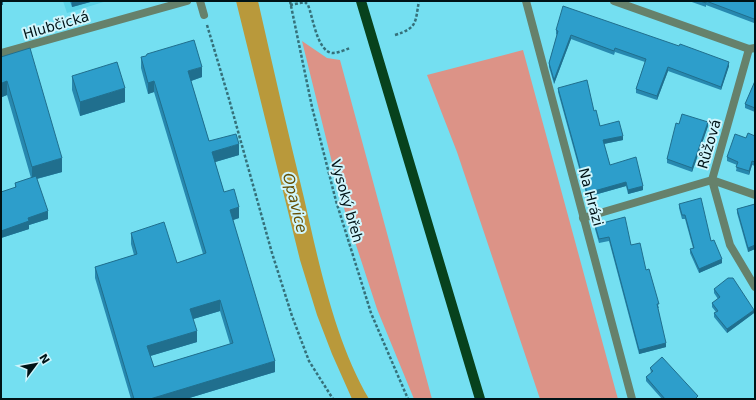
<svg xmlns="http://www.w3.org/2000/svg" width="756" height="400" font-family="'DejaVu Sans',sans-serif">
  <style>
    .built { fill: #5bd3e7 }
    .green { fill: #dc9387 }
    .water { fill: #b9993b }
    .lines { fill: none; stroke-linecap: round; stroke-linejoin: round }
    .path { stroke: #35707a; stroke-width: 2.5; stroke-dasharray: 3 2; stroke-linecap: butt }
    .lane { stroke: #66816b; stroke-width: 8 }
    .street { stroke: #66816b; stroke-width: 8 }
    .primary { stroke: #07421d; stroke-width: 10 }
    .wall { fill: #2788af; fill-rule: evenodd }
    .shaded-wall { fill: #206f8e }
    .building { fill: #2d9ecb; stroke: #206f8e; fill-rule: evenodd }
    .labels { text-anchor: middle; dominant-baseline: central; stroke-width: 4; stroke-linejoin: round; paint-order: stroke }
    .street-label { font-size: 14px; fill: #001317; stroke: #cff5fc }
    .water-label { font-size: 15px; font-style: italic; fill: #665004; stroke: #cff5fc }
  </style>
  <rect width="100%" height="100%" fill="#74dff1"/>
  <polygon class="built" points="63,1 107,1 67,13"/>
  <g class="green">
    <polygon points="302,41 327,58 340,60 432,399 414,399 377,309 341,199"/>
    <polygon points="523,50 616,392 618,399 540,399 457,152 427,75"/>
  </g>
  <path class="water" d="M236 1H258C273 67 288 133 304 198 319 264 335 341 369 399H352L332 354 317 315 300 260Z"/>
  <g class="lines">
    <g class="path">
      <polyline points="290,1 312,107 336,201 371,313 408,399"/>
      <path d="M290 5 305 2 308 5C313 17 317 51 332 53 338 53 345 50 350 48"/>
      <polyline points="207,25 229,99 272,253 292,316 309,361 333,399"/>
      <path d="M395 35C418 28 415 22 419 1"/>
    </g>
    <polyline class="lane" points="200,1 204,15"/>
    <g class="street">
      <polyline points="526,1 632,399"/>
      <polyline points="614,1 749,49 755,48"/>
      <polyline points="749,49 712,180 730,245 755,287"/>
      <polyline points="1,53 187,1"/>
      <polyline points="583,218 712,180 755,195"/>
    </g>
    <polyline class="primary" points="361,1 480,399"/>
  </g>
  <g class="wall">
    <polygon points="70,1 94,1 72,7"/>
    <polygon points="689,1 755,1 755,20 754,23 706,5 706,7"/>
    <polygon points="556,30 729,66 721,90 668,71 657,100 636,93 636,89 645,62 615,52 614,55 571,39 554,84 549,67 549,63 557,35 556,34"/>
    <polygon points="1,57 62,172 37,179 48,219 29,225 29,229 1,238 1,192 15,188 15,183 31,178 7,95 2,97 1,95"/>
    <path d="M141 57 202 77 191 81 209 141 239 155 215 162 224 192 239 218 233 220 275 372 186 399H131L95 278V267L134 255 131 244V233L177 263 203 254 154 92 148 94 141 68ZM220 311 230 344 154 367 150 356 197 342 193 319Z"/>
    <polygon points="72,76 125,102 80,116 72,90"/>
    <polygon points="755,81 755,112 745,108 745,104"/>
    <polygon points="558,88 594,111 600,126 623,140 604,144 610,165 643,190 628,194 626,186 587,197 558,92"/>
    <polygon points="679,124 708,126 692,172 667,163 667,159"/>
    <polygon points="755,136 755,166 752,165 749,175 736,171 737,165 727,161 727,157 746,138"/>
    <polygon points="679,204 711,241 722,263 699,273 690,253 690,249 693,248 685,219 682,219 679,208"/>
    <polygon points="755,204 755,249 748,252 737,213 737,209"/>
    <polygon points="595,225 631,245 646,270 659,308 658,308 666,347 639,354 609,241 599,243 595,229"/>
    <polygon points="714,289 754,313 727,333 714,317 714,313 716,312 712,307 712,303 718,299 714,293"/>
    <polygon points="650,368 698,399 662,399 646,381 646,377 651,373"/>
  </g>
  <g class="shaded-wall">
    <rect x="1" y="1" width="2" height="4"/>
    <polygon points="72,1 94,1 72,7"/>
    <polygon points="571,35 571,39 554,84 554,80"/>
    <polygon points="729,62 729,66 721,90 721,87"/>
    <polygon points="202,67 202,77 188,82 188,71"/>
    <polygon points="668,67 668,71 657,100 657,96"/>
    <polygon points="7,81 7,95 2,97 2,83"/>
    <polygon points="154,81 154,92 148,94 148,83"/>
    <polygon points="125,88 125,102 80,116 80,102"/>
    <polygon points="708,122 708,126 692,172 692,168"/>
    <polygon points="623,136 623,140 603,144 603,140"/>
    <polygon points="239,144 239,155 212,163 212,152"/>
    <polygon points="62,158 62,172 32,180 32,167"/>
    <polygon points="752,161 752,165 749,175 749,171"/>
    <polygon points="626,182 626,186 587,197 587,193"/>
    <polygon points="643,186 643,190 628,194 628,190"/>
    <polygon points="239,207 239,218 230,221 230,210"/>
    <polygon points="48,211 48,219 29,225 29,229 1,238 1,231 28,218"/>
    <polygon points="755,245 755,249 748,252 748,248"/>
    <polygon points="722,259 722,263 699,273 699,269"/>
    <polygon points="220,300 220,311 190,320 190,309"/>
    <polygon points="754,310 754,313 727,333 727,329"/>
    <polygon points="197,331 197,342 147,357 147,346"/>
    <polygon points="666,343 666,347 639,354 639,350"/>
    <polygon points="275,361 275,372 186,399 150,399"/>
  </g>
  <g class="building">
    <polygon points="700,1 755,1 755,16 754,19 706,1 706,3"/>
    <polygon points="563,6 679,46 680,44 729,62 721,87 668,67 657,96 636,89 646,59 615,48 614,51 571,35 554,80 549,63 558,31 556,30"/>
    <path d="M194 40 202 67 188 71 209 141 236 134 239 144 212 152 224 192 234 189 239 207 230 210 275 361 150 399H134L95 267 137 254 131 233 164 222 177 263 206 253 154 81 148 83 141 57 146 56 147 54ZM220 300 233 343 154 367 147 346 197 331 190 309Z"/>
    <polygon points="30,48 62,158 32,167 7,81 2,83 1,81 1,57"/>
    <polygon points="117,62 125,88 80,102 72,76"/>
    <polygon points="587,80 594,111 596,110 600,126 619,121 623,136 603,140 610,165 636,157 643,186 628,190 626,182 587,193 558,88"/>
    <polygon points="755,81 755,108 745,104"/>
    <polygon points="682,114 708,122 692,168 667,159 676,123 679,124"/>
    <polygon points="748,133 755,136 755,162 752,161 749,171 736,167 738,162 727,157 735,134 746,138"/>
    <polygon points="36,176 48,211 28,218 29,221 1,231 1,192 16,187 15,183"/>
    <polygon points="701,198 711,241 714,240 722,259 699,269 690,249 694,248 685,215 682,215 679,204"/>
    <polygon points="755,204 755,245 748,248 737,209"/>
    <polygon points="625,217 631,245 640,243 646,270 649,269 659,304 657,304 666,343 639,350 609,237 599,239 595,225"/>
    <polygon points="728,278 733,278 754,310 727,329 714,313 718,311 712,303 720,297 714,289"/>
    <polygon points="662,357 698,396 695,399 665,399 646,377 653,371 650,368"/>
  </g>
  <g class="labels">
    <g class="street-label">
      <text transform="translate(56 25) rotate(-16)">Hlubčická</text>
      <text transform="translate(709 144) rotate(-74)">Růžová</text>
      <text transform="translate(591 197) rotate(75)">Na Hrázi</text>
      <text transform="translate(347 201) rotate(74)">Vysoký břeh</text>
    </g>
    <g class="water-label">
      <text transform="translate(295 203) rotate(76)">Opavice</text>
    </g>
  </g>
  <rect width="756" height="400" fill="none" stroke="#001317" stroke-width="4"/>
  <g transform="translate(36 364) rotate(58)" stroke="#cff5fc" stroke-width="3" paint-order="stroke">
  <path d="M0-3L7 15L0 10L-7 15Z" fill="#001317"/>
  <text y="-6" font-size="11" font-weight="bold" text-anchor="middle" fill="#001317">N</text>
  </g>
</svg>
